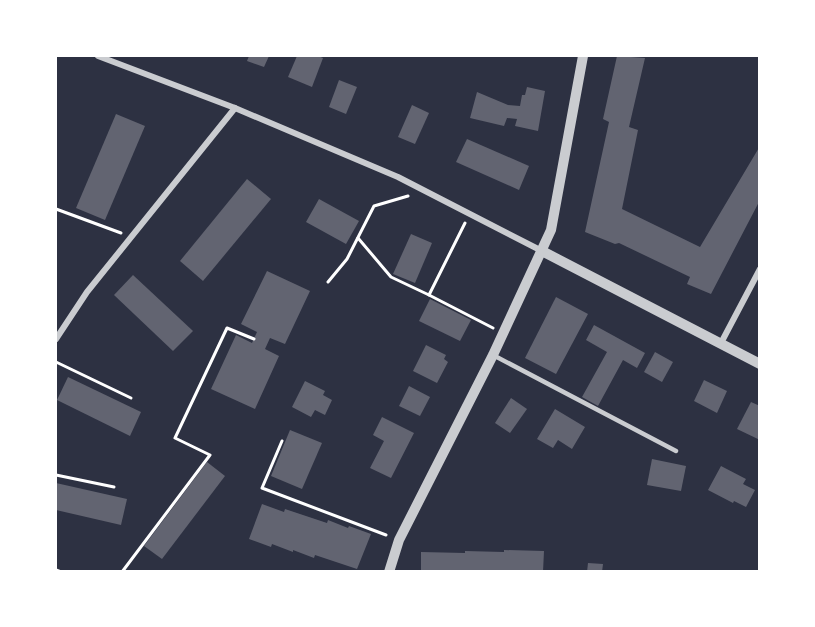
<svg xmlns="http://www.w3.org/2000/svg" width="815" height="627" font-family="'Fira Sans Condensed',sans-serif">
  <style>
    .building { fill: #626471 }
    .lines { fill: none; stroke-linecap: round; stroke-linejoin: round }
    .path { stroke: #fff; stroke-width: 3 }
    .service { stroke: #caccd0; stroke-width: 4.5 }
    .minor { stroke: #caccd0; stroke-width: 6 }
    .tertiary { stroke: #caccd0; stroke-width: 10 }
  </style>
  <rect width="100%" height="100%" fill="#2d3142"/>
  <g class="building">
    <polygon points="249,56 269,56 264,67 247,61"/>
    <polygon points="297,56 318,56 323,58 312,87 288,77"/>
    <polygon points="617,56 645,58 629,127 638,130 622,209 700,247 760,146 760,200 711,294 687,284 690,277 619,243 615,244 585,232 609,122 603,119"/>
    <polygon points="339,80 357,87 346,114 329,107"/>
    <polygon points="527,87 545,91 538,131 515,126 517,119 507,118 504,126 470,118 477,92 508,105 520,106 522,95 525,95"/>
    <polygon points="412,105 429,113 415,144 398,137"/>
    <polygon points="116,114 145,126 105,220 76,208"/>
    <polygon points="467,139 529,166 519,190 456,162"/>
    <polygon points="247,179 271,199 203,281 180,261"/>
    <polygon points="319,199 359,221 346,244 306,222"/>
    <polygon points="411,234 432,243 415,283 393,274"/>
    <polygon points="267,271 310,291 285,344 270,338 265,349 279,356 255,409 211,389 236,335 252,343 257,332 241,324"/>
    <polygon points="133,275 193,331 173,351 114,295"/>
    <polygon points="556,297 588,314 556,374 525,358"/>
    <polygon points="430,299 471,320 460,341 419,321"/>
    <polygon points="594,325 645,353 637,368 623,360 598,406 582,397 607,352 586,340"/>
    <polygon points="426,345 446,355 444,359 448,362 437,383 413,371"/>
    <polygon points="655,352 673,362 662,382 644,372"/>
    <polygon points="68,377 141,412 130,436 57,400"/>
    <polygon points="704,380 727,391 717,413 694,401"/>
    <polygon points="305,381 325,391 323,395 332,400 325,415 315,410 311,417 292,407"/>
    <polygon points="409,386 430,397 420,416 399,406"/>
    <polygon points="511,398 527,409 510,433 495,423"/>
    <polygon points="751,402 760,406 760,440 737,429"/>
    <polygon points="555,409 585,427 572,449 558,440 553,448 537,439"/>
    <polygon points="382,417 414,433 391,478 370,468 384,441 373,435"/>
    <polygon points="290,430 322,443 302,489 271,476"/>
    <polygon points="652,459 686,466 681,491 647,485"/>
    <polygon points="207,462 225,476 162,559 144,546"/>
    <polygon points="721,466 746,479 743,484 755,490 746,507 734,501 733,503 708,490"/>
    <polygon points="56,483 127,499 121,525 56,510"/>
    <polygon points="262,504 284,512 285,509 327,523 328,520 348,528 349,526 371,534 357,569 315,555 314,558 293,550 293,552 272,544 271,547 249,539"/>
    <polygon points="504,550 544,551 543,572 421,572 421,552 465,553 465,551 504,552"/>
    <polygon points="588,563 603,564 602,572 587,572"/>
  </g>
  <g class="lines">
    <g class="path">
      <polyline points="56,209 121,233"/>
      <polyline points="465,223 429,295 493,328"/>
      <polyline points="358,238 391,277 429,295"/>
      <polyline points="328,282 347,259 374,206 408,196"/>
      <polyline points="56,362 131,398"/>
      <polyline points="282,441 262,488 386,535"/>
      <polyline points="56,475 114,487"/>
      <polyline points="56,570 61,572"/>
      <polyline points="122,572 210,455 175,438 227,328 254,339"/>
    </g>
    <polyline class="service" points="493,355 676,451"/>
    <g class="minor">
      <polyline points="98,56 235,108 398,177 542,251"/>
      <polyline points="56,339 87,292 235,108"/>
      <polyline points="721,343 760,269"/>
    </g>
    <g class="tertiary">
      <polyline points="542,251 760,364"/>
      <polyline points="389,572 399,540 493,355 551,230 583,56"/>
    </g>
  </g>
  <rect width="815" height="627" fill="none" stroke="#ffffff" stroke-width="114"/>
</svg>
